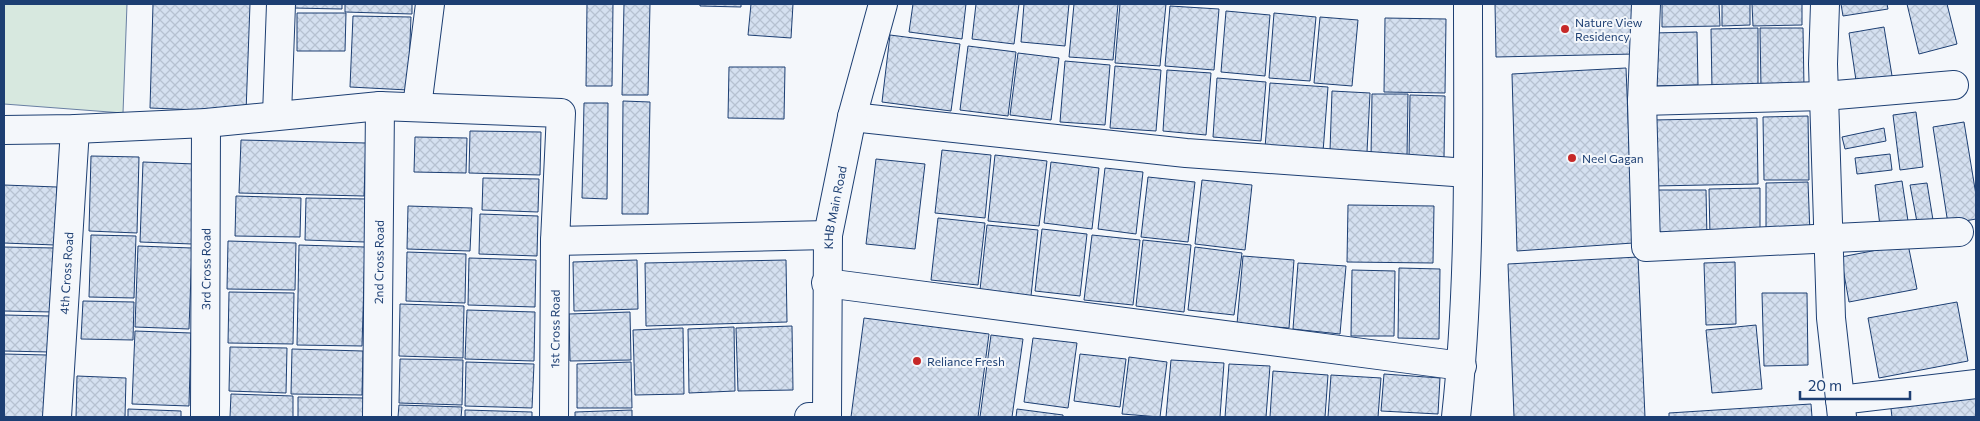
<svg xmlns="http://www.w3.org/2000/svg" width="1980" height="421" font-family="Commissioner,sans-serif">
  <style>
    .green { fill: #d7e8df; stroke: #687fa3 }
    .building { fill: url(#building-cross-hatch); stroke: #1d3f73 }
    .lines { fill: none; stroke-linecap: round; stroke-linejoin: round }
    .street-casing { stroke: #1d3f73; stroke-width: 30 }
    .secondary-casing { stroke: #1d3f73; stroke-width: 30 }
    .street { stroke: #f4f7fb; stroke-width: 28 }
    .secondary { stroke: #f4f7fb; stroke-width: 28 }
    .poi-dot { fill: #c62828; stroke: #f4f7fb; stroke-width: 2 }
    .labels { text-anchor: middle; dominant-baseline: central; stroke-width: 4; stroke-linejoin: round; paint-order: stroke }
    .poi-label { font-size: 12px; fill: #1d3f73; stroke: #f4f7fb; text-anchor: start }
    .street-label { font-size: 12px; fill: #1d3f73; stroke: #f4f7fb }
  </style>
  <defs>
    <pattern id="building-cross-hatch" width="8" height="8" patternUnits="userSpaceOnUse" patternTransform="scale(1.25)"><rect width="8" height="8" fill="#d5e0f0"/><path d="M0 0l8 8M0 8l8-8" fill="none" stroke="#b6c1d1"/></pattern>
  </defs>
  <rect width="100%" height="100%" fill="#f4f7fb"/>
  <polygon class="green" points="4,4 127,4 123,113 4,104"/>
  <g class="building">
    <polygon points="153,4 250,4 246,112 150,108"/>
    <polygon points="294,4 342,4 342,9 293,8"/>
    <polygon points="345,4 412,4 412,14 345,12"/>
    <polygon points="587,4 613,4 612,86 586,86"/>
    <polygon points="624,4 650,4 648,95 622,95"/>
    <polygon points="700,4 741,4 741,7 700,6"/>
    <polygon points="751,4 793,4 791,38 748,35"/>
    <polygon points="913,4 966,4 962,39 909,32"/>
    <polygon points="976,4 1019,4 1014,44 972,39"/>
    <polygon points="1024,4 1069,4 1065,46 1021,42"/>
    <polygon points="1074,4 1118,4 1113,60 1069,57"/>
    <polygon points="1120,4 1166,4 1160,66 1115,63"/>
    <polygon points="1495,4 1634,4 1635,54 1496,57"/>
    <polygon points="1662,4 1719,4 1720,26 1662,27"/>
    <polygon points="1722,4 1750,4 1750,25 1722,26"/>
    <polygon points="1752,4 1802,4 1802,25 1753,26"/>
    <polygon points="1841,4 1887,4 1888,9 1843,16"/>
    <polygon points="1907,4 1947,4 1957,44 1919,54"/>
    <polygon points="1170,6 1219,9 1214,70 1165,66"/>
    <polygon points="1226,11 1270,15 1265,76 1221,72"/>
    <polygon points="297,13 346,13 345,51 297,51"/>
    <polygon points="1274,13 1316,17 1310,81 1269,78"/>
    <polygon points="353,16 411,17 408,90 350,87"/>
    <polygon points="1320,17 1358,20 1352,86 1314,83"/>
    <polygon points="1385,18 1446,19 1445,93 1384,92"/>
    <polygon points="1884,27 1894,88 1858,94 1849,33"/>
    <polygon points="1758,28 1758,89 1712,90 1711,29"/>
    <polygon points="1760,28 1803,28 1804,88 1761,89"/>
    <polygon points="1697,32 1698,85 1654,86 1653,33"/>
    <polygon points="890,35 960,44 951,111 882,102"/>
    <polygon points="968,46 1016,52 1008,116 960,110"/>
    <polygon points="1018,53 1059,58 1051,120 1010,115"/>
    <polygon points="1065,61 1110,65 1105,125 1060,122"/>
    <polygon points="1115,66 1161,70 1156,131 1110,128"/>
    <polygon points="729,67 785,67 784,119 728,118"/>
    <polygon points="1626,68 1633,243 1517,251 1512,74"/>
    <polygon points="1167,70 1211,73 1206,135 1163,131"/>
    <polygon points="1217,78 1266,82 1261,141 1213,137"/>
    <polygon points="1270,83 1328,87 1323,152 1265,148"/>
    <polygon points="1332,91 1370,93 1367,152 1330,151"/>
    <polygon points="1372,94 1408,94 1407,158 1371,157"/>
    <polygon points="1410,95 1445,96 1444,158 1409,158"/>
    <polygon points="623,101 650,102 648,214 622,214"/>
    <polygon points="584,103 608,103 607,199 582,198"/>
    <polygon points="1916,112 1923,167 1900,170 1893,115"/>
    <polygon points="1808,116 1809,180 1764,180 1763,117"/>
    <polygon points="1757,118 1758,184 1654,186 1653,120"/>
    <polygon points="1964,122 1976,195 1976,219 1948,224 1933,127"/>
    <polygon points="1884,128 1886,141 1845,149 1842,137"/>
    <polygon points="470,131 541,132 540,175 469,173"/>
    <polygon points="415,137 467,138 466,173 414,172"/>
    <polygon points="241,140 366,143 364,196 239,193"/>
    <polygon points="942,150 991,155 985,218 935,213"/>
    <polygon points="1890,154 1892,170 1857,174 1855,158"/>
    <polygon points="995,155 1047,161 1039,226 988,221"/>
    <polygon points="91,156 139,157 137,233 89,231"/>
    <polygon points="876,159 925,164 915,249 866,244"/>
    <polygon points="143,162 195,164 192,244 140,242"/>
    <polygon points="1051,162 1099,168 1092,229 1044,223"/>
    <polygon points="1105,168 1143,172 1136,234 1098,229"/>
    <polygon points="1148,177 1195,182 1188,242 1141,237"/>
    <polygon points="483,178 539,179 538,212 482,210"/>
    <polygon points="1202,180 1252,185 1245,250 1195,244"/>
    <polygon points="1902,181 1908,221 1880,226 1875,185"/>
    <polygon points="1808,182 1810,234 1766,235 1766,183"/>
    <polygon points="1927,183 1933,220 1917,222 1910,185"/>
    <polygon points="4,185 57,187 55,245 4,243"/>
    <polygon points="1760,188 1760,235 1710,236 1709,189"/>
    <polygon points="1652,190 1706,190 1707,239 1652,239"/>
    <polygon points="236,196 301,198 300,237 235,236"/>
    <polygon points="306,198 366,199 365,242 305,240"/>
    <polygon points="1348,205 1434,206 1433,263 1347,262"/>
    <polygon points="408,206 472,208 470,251 407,249"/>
    <polygon points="480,214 538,216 537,256 479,254"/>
    <polygon points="938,218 985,223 978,285 931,280"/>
    <polygon points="987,225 1038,230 1031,296 980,290"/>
    <polygon points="1042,229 1087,234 1080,296 1035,291"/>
    <polygon points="91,235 136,236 134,298 89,297"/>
    <polygon points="1092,235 1140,240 1133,305 1084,300"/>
    <polygon points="1143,240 1191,245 1184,312 1136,306"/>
    <polygon points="228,241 296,243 295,290 227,289"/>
    <polygon points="1908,244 1917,289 1849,302 1841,257"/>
    <polygon points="299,245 365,247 362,346 297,345"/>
    <polygon points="138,246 192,248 189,329 135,327"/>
    <polygon points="4,247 55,248 52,312 4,311"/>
    <polygon points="1195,247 1242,253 1234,315 1188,310"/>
    <polygon points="407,252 466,254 465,303 406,301"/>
    <polygon points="1243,256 1294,260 1289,328 1237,324"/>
    <polygon points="1638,257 1645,417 1514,417 1508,264"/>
    <polygon points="469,258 536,260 535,307 468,305"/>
    <polygon points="637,260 638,309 574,311 573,262"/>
    <polygon points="786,260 787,322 646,326 645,263"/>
    <polygon points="1735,262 1736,324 1706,325 1704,263"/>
    <polygon points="1298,263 1346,266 1340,334 1293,329"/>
    <polygon points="1399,268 1440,269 1439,339 1398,338"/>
    <polygon points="1352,270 1395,271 1394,336 1351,336"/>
    <polygon points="229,292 294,293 293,344 228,343"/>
    <polygon points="1762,293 1807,293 1808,365 1764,366"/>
    <polygon points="83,301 134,302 133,340 81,339"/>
    <polygon points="1957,302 1968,361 1879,378 1868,318"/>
    <polygon points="400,304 464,306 463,358 399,356"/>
    <polygon points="467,310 535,312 534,361 465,359"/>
    <polygon points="630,312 631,360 570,361 569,314"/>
    <polygon points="4,315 50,316 49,352 4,351"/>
    <polygon points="864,318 989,334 978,417 851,417"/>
    <polygon points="1756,325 1762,389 1712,393 1706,330"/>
    <polygon points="792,326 793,390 738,391 736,328"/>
    <polygon points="734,327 735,391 689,393 688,329"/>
    <polygon points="683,328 684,394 635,395 633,330"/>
    <polygon points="135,331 191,333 189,406 132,404"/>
    <polygon points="991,335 1023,339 1012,417 980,417"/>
    <polygon points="1033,338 1077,343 1068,408 1024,402"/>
    <polygon points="230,347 287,348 286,393 229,391"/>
    <polygon points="292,349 363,351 362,395 291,394"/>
    <polygon points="4,354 47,355 45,417 4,417"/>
    <polygon points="1080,354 1126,359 1120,407 1074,401"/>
    <polygon points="1129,357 1167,362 1160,417 1122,414"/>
    <polygon points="400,359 463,360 462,405 399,403"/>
    <polygon points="1171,360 1224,363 1220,417 1166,417"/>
    <polygon points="466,362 534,364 532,408 465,406"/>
    <polygon points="631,362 632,408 577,408 577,364"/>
    <polygon points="1229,364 1270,366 1266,417 1225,417"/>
    <polygon points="1273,371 1328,375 1325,417 1270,417"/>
    <polygon points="1384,374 1440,378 1438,414 1381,411"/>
    <polygon points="1331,375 1381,378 1378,417 1328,417"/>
    <polygon points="77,376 126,378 125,417 76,417"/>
    <polygon points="1976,391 1976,417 1892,417 1890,401"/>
    <polygon points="231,394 293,396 293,417 230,417"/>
    <polygon points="298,397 364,398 364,417 298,417"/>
    <polygon points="1811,404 1812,417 1669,417 1669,413"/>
    <polygon points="399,405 462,407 461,417 398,417"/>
    <polygon points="128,409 181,411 181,417 128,417"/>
    <polygon points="1017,409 1063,415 1063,417 1016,417"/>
    <polygon points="465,410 532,412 532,417 465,417"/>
    <polygon points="632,410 632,417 575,417 575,412"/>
  </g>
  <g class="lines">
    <g class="street-casing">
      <g id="street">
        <polyline points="1646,4 1642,101 1646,247 1959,232"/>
        <polyline points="1825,4 1823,64 1831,318 1842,417"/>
        <polyline points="1642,101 1824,96 1954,85"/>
        <polyline points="417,107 430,4"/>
        <polyline points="277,115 281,4"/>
        <polyline points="852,117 1186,153 1468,173"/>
        <polyline points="826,283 1462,366"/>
        <polyline points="1840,400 1976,384"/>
        <path id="s1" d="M57 417 75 129"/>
        <path id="s2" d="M205 417 206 123"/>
        <path id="s3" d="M377 417 380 106"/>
        <path id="s4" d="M554 417 555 241"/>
        <polyline points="809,417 827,417"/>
        <path d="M1456 417C1471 280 1468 141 1468 4"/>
      </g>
    </g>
    <g class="secondary-casing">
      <g id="secondary">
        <polyline points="4,130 75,129 206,123 380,106 561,113 555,241 828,235"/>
        <path id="s5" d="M827 417 828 235 852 117 883 4"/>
      </g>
    </g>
    <use href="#street" class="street"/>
    <use href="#secondary" class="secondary"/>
  </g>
  <g class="poi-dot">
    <circle cx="1565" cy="29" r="5"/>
    <circle cx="1572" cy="158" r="5"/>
    <circle cx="917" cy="361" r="5"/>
  </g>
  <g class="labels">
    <g class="poi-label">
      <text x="1575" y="22">Nature View<tspan x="1575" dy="14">Residency</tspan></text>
      <text x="1582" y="158">Neel Gagan</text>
      <text x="927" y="361">Reliance Fresh</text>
    </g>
    <g class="street-label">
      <text stroke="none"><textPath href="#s5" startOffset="210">KHB Main Road</textPath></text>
      <text stroke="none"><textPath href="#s3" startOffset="155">2nd Cross Road</textPath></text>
      <text stroke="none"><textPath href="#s2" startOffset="148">3rd Cross Road</textPath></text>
      <text stroke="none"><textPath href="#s1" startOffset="144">4th Cross Road</textPath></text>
      <text stroke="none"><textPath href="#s4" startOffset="88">1st Cross Road</textPath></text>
    </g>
  </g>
  <rect width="1980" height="421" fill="none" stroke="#1d3f73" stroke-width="10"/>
  <path d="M1800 391v8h110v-8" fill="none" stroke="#1d3f73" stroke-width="2.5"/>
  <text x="1808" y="391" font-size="15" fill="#1d3f73" stroke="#f4f7fb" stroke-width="4" paint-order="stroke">20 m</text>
</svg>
